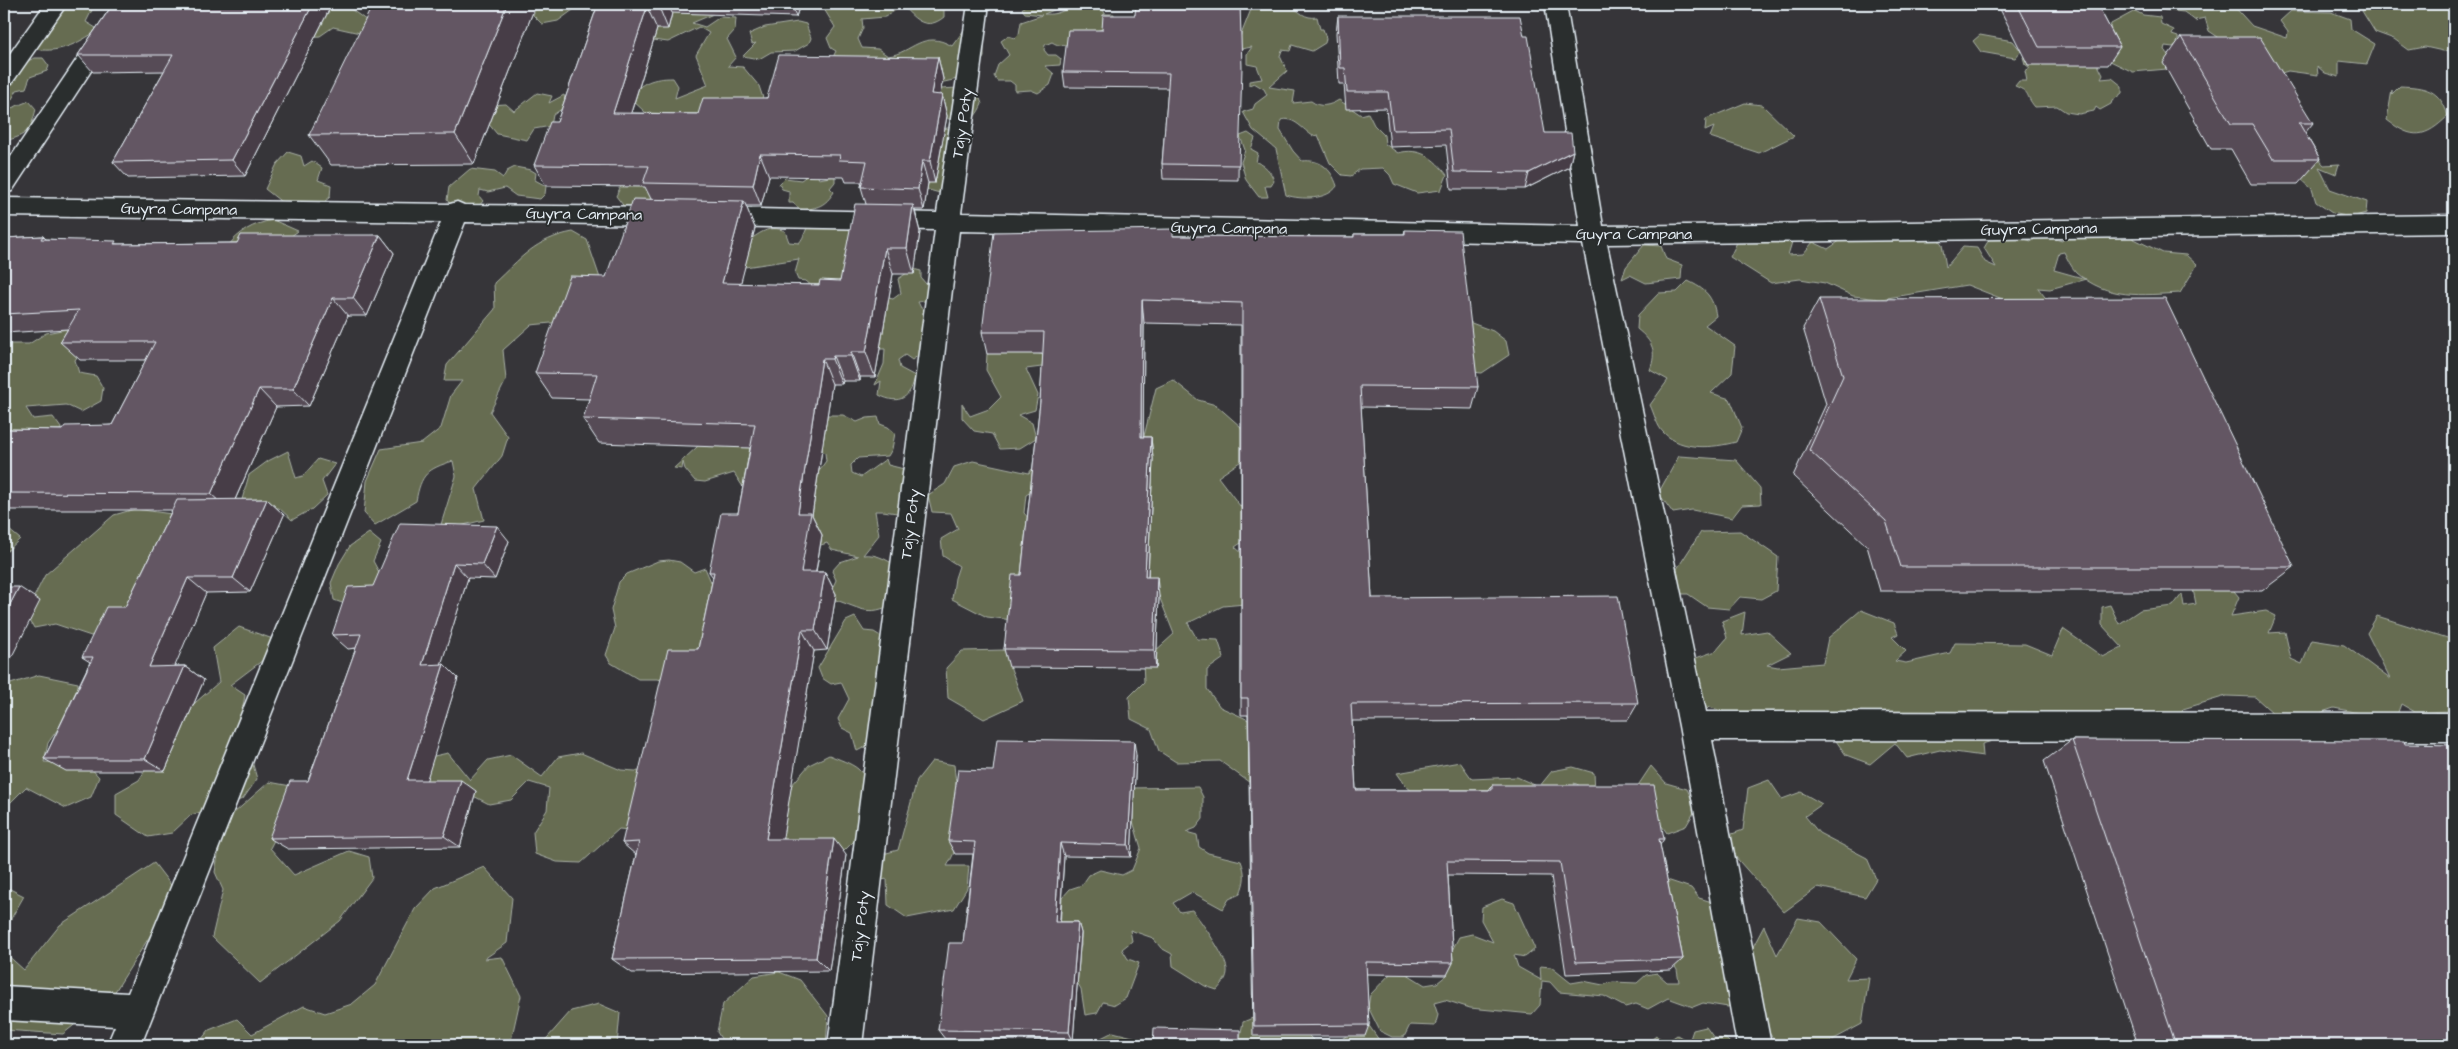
<svg xmlns="http://www.w3.org/2000/svg" width="2458" height="1049" font-family="'Architects Daughter',sans-serif">
  <style>
    .green { fill: #666c51; stroke: #a7aea4 }
    .lines { fill: none; stroke-linecap: round; stroke-linejoin: round }
    .minor-casing { stroke: #e8f1f8; stroke-width: 3 }
    .minor { fill: #2a2d2e; fill-rule: evenodd }
    .wall { fill: #564b56; stroke: #e8f1f8; fill-rule: evenodd }
    .shaded-wall { fill: #463d46; stroke: #e8f1f8 }
    .building { fill: #645764; stroke: #e8f1f8 }
    .labels { text-anchor: middle; dominant-baseline: central; stroke-width: 4; stroke-linejoin: round; paint-order: stroke }
    .street-label { font-size: 16px; fill: #e8f1f8; stroke: #2a2d2e }
  </style>
  <rect width="100%" height="100%" fill="#363539"/>
  <filter id="ink" filterUnits="userSpaceOnUse"><feTurbulence type="fractalNoise" baseFrequency=".02" numOctaves="2"/><feDisplacementMap in="SourceGraphic" scale="10" xChannelSelector="R" yChannelSelector="G"/><feConvolveMatrix kernelMatrix="1 2 1 2 8 2 1 2 1" color-interpolation-filters="sRGB"/></filter>
  <g filter="url(#ink)">
    <g class="green">
      <path d="M43 4H92L93 8 86 22 96 28 95 32C72 47 54 55 26 47L50 9Z"/>
      <polygon points="537,4 581,4 558,21 542,24 533,15"/>
      <path d="M827 4H944V17C927 31 915 20 904 7L897 9 885 17 862 19 863 28 858 39 862 48 878 49 888 56C912 53 923 29 952 46L964 30 974 29 984 46V57L978 68 967 77 935 84 833 57 836 51 831 48 827 38 835 27 824 9Z"/>
      <path d="M1026 4H1069L1044 14C1064 16 1067 4 1086 4L1088 8 1103 9 1105 14H1114L1115 25C1109 27 1102 29 1096 31 1081 38 1067 52 1052 42L1045 45 1044 50 1048 55H1056L1061 59 1060 65 1045 66 1054 74 1050 85 1038 93 1031 90 1015 91V85L1010 81H997L994 76 998 65 1009 55 1001 41 1008 36 1015 38 1019 34 1021 22 1042 15 1025 13 1022 9Z"/>
      <path d="M1274 4H1290C1299 12 1305 19 1317 17L1320 29H1323L1326 38 1325 43 1312 51 1292 45 1290 51 1282 50 1280 56 1287 71 1269 87 1295 91 1293 103 1311 101C1320 108 1329 106 1339 100L1361 115 1368 113 1374 125 1384 135 1385 144 1398 153C1420 147 1434 158 1447 175L1441 190 1417 193 1394 184 1390 175 1383 168 1360 169 1351 176 1342 175 1330 163 1318 135 1313 136C1303 130 1294 116 1281 120L1280 130 1293 151 1302 161C1320 159 1331 168 1337 186 1328 200 1301 200 1286 195L1276 149 1253 130 1243 112 1253 109 1255 104 1267 95 1264 89 1254 83 1249 85V81L1262 79 1257 66 1247 64V54L1252 47 1235 50 1252 7H1270Z"/>
      <polygon points="2160,4 2232,4 2252,26 2287,38 2288,32 2280,21 2291,11 2331,12 2350,19 2351,29 2375,44 2367,64 2339,61 2339,77 2325,73 2317,66 2318,75 2288,71 2275,75 2209,31 2205,18 2195,20 2197,22 2184,12 2164,10"/>
      <polygon points="2380,4 2441,4 2454,13 2454,50 2443,51 2425,47 2409,50 2394,39 2375,32 2362,11 2365,7"/>
      <polygon points="348,7 374,26 360,33 333,27 320,36 304,37 331,9"/>
      <path d="M658 7 718 12 692 23 705 27 720 17 736 18 735 30 727 39 736 57 728 66 743 67 759 86 766 107 636 137 646 113 629 97C642 82 653 78 673 78L678 86 675 98 708 85 696 55 709 33 699 27 668 42 653 40Z"/>
      <polygon points="2135,11 2143,15 2160,17 2161,24 2174,30 2172,35 2178,37 2178,42 2173,47 2165,46 2164,50 2171,56 2167,69 2133,72 2102,57 2111,24"/>
      <polygon points="798,22 806,24 811,38 809,43 795,51 771,52 759,59 743,56 756,43 752,44 749,34 765,27"/>
      <polygon points="1980,35 2013,41 2021,51 2015,58 1981,52 1973,41"/>
      <path d="M2030 52 2092 61 2098 65 2103 75 2101 79 2112 78 2122 86V93L2112 101 2111 104 2100 110 2096 107 2094 111 2079 114 2066 112 2057 106 2035 107C2024 94 2032 93 2015 86L2019 81H2027L2025 71 2030 68 2025 64 2023 57Z"/>
      <polygon points="35,58 43,58 49,66 47,71 30,77 26,88 17,90 8,106 4,108 4,73 8,68"/>
      <path d="M2400 86C2425 87 2440 89 2448 116 2425 138 2413 140 2387 120L2392 90V94Z"/>
      <path d="M957 88 978 93 982 104C965 143 939 112 920 95L941 89Z"/>
      <polygon points="537,93 552,96 549,103 564,95 566,106 553,115 551,126 534,129 527,140 497,134 482,116 489,105 506,104 514,111"/>
      <path d="M29 101 36 109C31 130 27 136 4 141V111Z"/>
      <polygon points="1745,103 1762,105 1794,136 1759,153 1710,137 1714,127 1705,131 1706,119"/>
      <polygon points="948,128 951,132 953,184 940,193 925,189 940,129"/>
      <path d="M1248 133 1255 138 1251 149 1258 153 1256 162C1265 165 1271 171 1274 181L1271 186H1265L1268 197H1259L1246 180 1241 162 1245 150 1240 136Z"/>
      <polygon points="2308,147 2324,165 2339,164 2336,174 2319,167 2330,189 2367,202 2366,213 2351,217 2332,213 2316,202 2312,189 2299,177"/>
      <polygon points="288,152 301,156 304,166 312,161 322,168 318,180 331,185 330,197 317,208 284,204 265,189 277,164"/>
      <polygon points="515,167 531,170 536,173 535,180 546,186 545,194 540,199 516,196 505,188 488,192 480,190 479,196 483,201 479,206 451,205 447,200 449,187 470,169 495,172 503,178 507,171"/>
      <path d="M817 174 819 179 835 176V182L830 188 834 192C825 206 818 208 801 210L793 203H789V191L782 189 779 184 785 178 801 180 808 175Z"/>
      <polygon points="646,180 665,198 626,209 616,196 623,182"/>
      <path d="M273 220 298 231 254 263 226 248C240 231 252 224 273 220Z"/>
      <path d="M811 222 850 224 885 297 893 299 901 293 898 279 913 269 921 271V278L926 284 932 278 936 299 918 302 921 308 929 310 926 350 912 360 905 355 898 360 900 368 915 376C911 397 900 406 879 395L881 381 875 385 884 364 885 349H880L876 340 806 281 798 280 795 273 799 259 738 268 745 243C759 234 769 224 785 231L789 242 799 243C805 236 805 229 811 222Z"/>
      <path d="M2074 223 2126 235 2163 253 2186 255 2197 265 2180 293C2142 295 2107 300 2076 272 2071 267 2067 258 2064 252L2059 253 2054 270 2086 279 2050 289 2038 288 2048 301 2023 307 1967 285 1881 299 1853 296 1825 283 1800 279 1771 283 1730 257 1742 232 1755 224 1792 242 1788 255 1803 254 1813 242 1828 249 1844 238 1847 241 1864 224 1936 237 1942 244 1946 267 1963 247 1977 248 1985 262 1996 267 1984 248 1990 238 2011 235 2031 241 2042 235 2062 241Z"/>
      <path d="M573 232 587 240 601 281 571 321 531 325 503 350 506 380 490 412 508 437 502 456 476 489 484 520 439 531 456 476 453 461C427 469 421 474 416 501L375 525 364 513 367 481 381 449 422 443 441 428 451 395 462 381H444L447 365 495 309 494 283C521 258 535 239 573 232Z"/>
      <polygon points="1644,245 1661,246 1666,259 1682,265 1681,279 1646,283 1630,275 1622,279 1626,267"/>
      <path d="M1688 281C1705 289 1713 296 1716 316L1705 325 1735 346 1732 373 1711 393 1730 399 1742 428 1736 442C1713 448 1682 451 1664 433 1657 427 1654 413 1650 405L1668 380 1650 370C1657 351 1653 342 1637 329L1638 315 1659 293 1677 292Z"/>
      <polygon points="1458,318 1493,331 1506,341 1509,355 1482,373 1462,371"/>
      <polygon points="67,329 82,334 85,346 75,360 79,373 96,376 103,388 101,401 81,412 66,405 26,408 33,419 53,417 61,428 57,443 4,453 4,346 11,344 29,344 46,333"/>
      <polygon points="1000,346 1081,362 1026,369 1038,395 1035,410 1018,415 1032,423 1036,438 1020,448 1000,449 992,434 974,431 962,418 962,404 970,416 989,409 1001,397 986,370 987,354"/>
      <polygon points="758,377 752,483 743,487 734,473 705,482 695,481 685,469 683,462 682,469 674,468 697,447"/>
      <polygon points="1173,380 1198,400 1216,405 1241,427 1247,457 1218,477 1250,519 1250,537 1235,547 1263,572 1245,604 1223,606 1188,623 1197,639 1218,640 1224,658 1207,670 1207,689 1220,707 1271,730 1257,788 1220,761 1176,762 1159,751 1151,729 1131,719 1129,697 1144,682 1143,662 1174,634 1159,596 1107,597 1030,622 987,617 952,599 955,578 959,566 943,556 941,539 958,529 951,513 932,512 928,495 945,484 954,467 973,461 1029,473 1041,457 1042,485 1026,495 1024,513 1047,540 1143,440 1156,388"/>
      <path d="M822 415H843L857 422 867 418 878 417 880 424 888 427 895 433 892 449 888 456 858 458 851 465 852 473 861 477 886 459 888 465 908 470 904 513C894 514 886 510 875 511L879 535 863 555C878 553 891 562 903 571L901 600C868 618 866 610 833 599L832 589 836 580 832 571 840 562 858 556 832 550 827 543 818 546 796 502 826 461 825 453 819 447Z"/>
      <polygon points="288,451 296,478 303,476 318,459 335,464 322,481 327,495 312,509 292,520 279,508 239,510 249,475 268,461"/>
      <polygon points="1679,456 1736,460 1760,488 1761,504 1742,505 1732,518 1692,510 1673,513 1662,498 1655,499"/>
      <polygon points="135,509 172,514 178,528 115,625 91,636 55,624 34,628 26,613 45,575 114,515"/>
      <polygon points="4,529 8,529 20,539 4,554"/>
      <polygon points="1740,531 1778,557 1776,591 1761,599 1740,597 1729,609 1707,607 1688,594 1676,594 1673,575 1701,532"/>
      <polygon points="369,533 381,543 373,561 381,576 373,594 353,607 334,600 331,583 339,564 350,546"/>
      <polygon points="669,560 680,562 694,572 705,568 712,584 742,621 678,686 658,679 638,679 611,663 606,655 615,628 611,610 619,582 627,574 658,561"/>
      <polygon points="2229,585 2239,597 2231,616 2266,611 2276,616 2269,633 2285,632 2291,659 2302,664 2312,640 2344,645 2390,679 2367,633 2377,616 2454,640 2454,711 2415,712 2401,704 2395,720 2334,708 2301,719 2273,713 2255,697 2226,696 2183,709 2177,731 2020,733 1982,744 1983,756 1940,750 1907,758 1895,743 1870,764 1846,755 1829,731 1742,717 1709,707 1704,712 1693,659 1716,651 1727,638 1722,621 1745,612 1742,635 1767,631 1791,653 1767,665 1778,667 1823,663 1828,638 1861,610 1894,623 1898,634 1892,637 1906,651 1895,661 1906,663 1950,653 1955,643 2025,644 2052,655 2063,629 2103,657 2122,647 2102,625 2102,607 2110,605 2119,624 2140,610 2173,606 2182,594 2184,606 2196,604 2193,589"/>
      <polygon points="855,617 864,631 874,632 882,637 867,746 857,751 852,733 842,728 838,719 849,699 841,682 831,684 822,678 818,668 846,621"/>
      <polygon points="239,627 273,639 267,657 230,685 245,695 235,753 252,761 257,779 243,799 191,815 172,833 148,837 116,815 116,793 139,780 180,716 219,682 213,648"/>
      <polygon points="1004,650 1023,701 984,719 948,698 946,668 962,651"/>
      <polygon points="39,675 78,683 78,700 48,743 44,762 87,764 99,777 91,797 66,808 26,787 7,806 4,806 4,686"/>
      <polygon points="448,753 470,780 488,760 511,755 542,777 558,757 581,753 621,770 664,773 641,831 619,829 581,863 557,862 535,854 533,832 547,810 549,788 529,782 511,800 489,804 454,786 411,798 425,758"/>
      <path d="M829 755C838 759 851 763 858 769 883 791 853 813 857 838L840 855 780 845 785 793 809 765Z"/>
      <path d="M932 761 954 765C957 798 967 836 947 866H969L967 888 954 909 907 918 888 905 887 879 871 882 875 856 898 850 917 780Z"/>
      <polygon points="1460,762 1472,779 1517,777 1539,787 1552,771 1573,767 1594,773 1595,792 1574,783 1585,801 1424,801 1406,786 1397,773"/>
      <polygon points="1651,766 1666,783 1687,789 1696,809 1686,826 1667,833 1653,814 1629,805 1639,784"/>
      <polygon points="1769,780 1782,799 1801,792 1822,804 1805,816 1819,833 1867,858 1876,879 1865,897 1818,887 1784,912 1725,845 1724,837 1743,830 1748,788"/>
      <polygon points="269,782 291,786 291,807 270,848 294,875 349,851 369,857 372,878 340,921 260,983 212,937 223,890 215,872 224,822"/>
      <path d="M1198 787 1203 797V819L1196 828 1186 832 1197 835 1199 847 1208 853 1241 861C1246 874 1245 881 1240 894L1229 899 1223 909 1192 892 1173 903 1180 912 1192 910C1201 921 1225 955 1227 969 1228 978 1222 984 1217 990L1205 986 1173 966 1172 954 1161 948 1153 938 1130 930 1132 941 1122 949 1128 959 1139 963 1126 998 1115 1005 1103 1002 1097 1013 1085 1015 1081 989 1075 979 1073 958 1081 946V934L1070 933 1060 928 1062 898 1070 889 1082 885 1089 875 1100 870 1122 875 1132 870 1141 848 1130 811V788Z"/>
      <polygon points="154,863 177,893 114,993 63,1034 4,1030 4,952 24,970 60,925"/>
      <polygon points="484,867 512,898 507,943 484,959 502,957 521,996 510,1045 197,1045 209,1030 237,1019 252,1034 304,1006 325,1013 352,1004 375,985 415,909 435,888"/>
      <polygon points="1667,880 1691,888 1699,898 1712,902 1738,975 1764,926 1777,955 1798,918 1821,922 1856,959 1846,979 1869,978 1862,1024 1823,1045 1777,1045 1745,995 1728,1007 1703,1003 1693,1007 1668,998 1648,1009 1636,1004 1625,1007 1604,996 1559,992 1550,982 1542,981 1540,1005 1532,1014 1470,1008 1445,1000 1434,1003 1438,1015 1435,1026 1410,1025 1404,1037 1392,1037 1380,1031 1368,1007 1370,995 1391,973 1404,972 1425,985 1437,983 1447,975 1448,958 1459,937 1472,934 1493,942 1481,920 1482,907 1502,899 1514,903 1535,949 1525,957 1514,955 1518,967 1541,980 1540,966 1551,967 1571,983 1583,981 1603,985 1613,982 1637,983 1646,975 1657,973 1667,982 1679,982 1677,970 1662,946 1659,887"/>
      <polygon points="4,886 24,896 4,931"/>
      <polygon points="779,972 800,980 828,1016 826,1045 722,1045 723,1042 717,1032 723,1004 754,976"/>
      <polygon points="599,1004 620,1013 617,1045 541,1045 571,1011"/>
      <polygon points="1265,1013 1291,1018 1318,1045 1234,1045 1240,1037 1243,1022"/>
      <polygon points="1365,1020 1379,1040 1395,1045 1335,1045"/>
      <polygon points="1706,1027 1714,1038 1726,1039 1732,1045 1645,1045 1656,1036 1667,1042 1677,1035 1689,1042 1693,1030"/>
      <polygon points="1113,1032 1137,1038 1140,1045 1072,1045 1073,1041 1091,1043"/>
    </g>
    <g class="lines">
      <g class="minor-casing">
        <g id="minor">
          <polygon points="45,4 67,4 12,83 4,85 4,62"/>
          <polygon points="114,4 135,4 12,191 4,193 4,167"/>
          <polygon points="968,4 989,4 961,213 1580,226 1545,4 1566,4 1603,226 2454,215 2454,233 1607,244 1706,712 2454,713 2454,741 1712,740 1771,1045 1737,1045 1679,726 1583,244 959,231 862,1045 828,1045 935,230 714,226 706,223 702,217 706,211 714,208 937,213"/>
          <polygon points="4,198 450,204 457,202 464,205 666,207 674,210 678,216 674,222 666,225 465,222 141,1045 107,1045 115,1026 4,1020 4,986 128,993 441,222 4,216"/>
        </g>
      </g>
      <use href="#minor" class="minor"/>
    </g>
    <g class="wall">
      <polygon points="113,4 332,4 245,176 128,178 113,162 164,71 93,72 78,55"/>
      <polygon points="536,4 474,164 331,165 309,135"/>
      <path d="M598 4H800L796 17 672 13 668 29H657L631 113 698 114 938 57 943 79 940 94 942 95 947 116 935 183H928L924 210H915L920 232 914 274H893L875 377H860V381H843L842 384H832L812 515 822 535 816 572H825L836 594 827 650 814 651 782 839 846 855 829 971 632 973 612 959 636 855 622 843 698 649 713 577 709 572 738 513 750 448 599 443 583 419 589 399 552 398 535 373 606 277 651 199 645 187 546 186 534 165 557 122ZM769 176 844 177 846 182H862L861 187 866 204 840 281 819 285 740 284 755 228 746 206H761Z"/>
      <polygon points="1240,4 1238,180 1163,179 1162,164 1168,88 1065,87 1063,72 1102,30 1135,15"/>
      <polygon points="1990,4 2097,4 2120,47 2108,65 2028,65 2000,9 1992,9"/>
      <polygon points="1338,16 1545,133 1573,151 1569,167 1525,189 1451,189 1446,145 1390,147 1386,108 1346,109 1344,84 1339,84 1336,33"/>
      <polygon points="2181,37 2313,123 2305,133 2320,159 2298,184 2251,184 2231,149 2211,149 2163,63"/>
      <polygon points="1405,230 1478,387 1472,409 1361,407 1372,598 1638,703 1628,720 1352,721 1356,790 1489,790 1492,785 1664,839 1660,845 1683,959 1671,970 1566,974 1551,876 1448,875 1453,963 1447,975 1366,974 1369,1025 1365,1036 1253,1036 1248,715 1241,715 1241,325 1144,323 1143,437 1151,437 1153,459 1148,577 1159,596 1156,668 1009,667 1004,649 1021,575 1040,402 1043,354 987,354 982,332 1173,236 1354,237 1354,234 1404,234"/>
      <polygon points="380,235 394,253 367,316 348,316 309,406 276,407 235,500 267,499 284,515 250,592 206,593 174,666 185,666 204,680 165,771 66,771 44,759 90,662 82,657 125,607 172,510 4,510 4,429 62,430 112,425 146,360 80,360 60,342 68,329 4,333 4,238 43,236 46,239 119,244 237,243"/>
      <polygon points="1819,299 2294,567 2262,591 1880,591 1867,546 1793,476 1826,404 1803,328"/>
      <polygon points="509,541 495,579 468,578 441,664 458,678 426,780 476,791 460,847 288,849 269,838 308,781 356,648 348,649 332,635 373,586"/>
      <polygon points="2072,740 2405,744 2454,1045 2138,1045 2044,761"/>
      <polygon points="1136,755 1131,857 1064,856 1060,922 1078,922 1081,933 1073,1041 945,1039 938,1030 963,943 973,854 955,854 948,841 993,771"/>
    </g>
    <g class="shaded-wall">
      <polygon points="313,4 332,4 245,176 232,160"/>
      <polygon points="507,4 536,4 474,164 455,134"/>
      <polygon points="660,4 668,4 672,13 668,29 659,7"/>
      <polygon points="792,4 800,4 796,17"/>
      <polygon points="647,7 657,29 624,135 613,113"/>
      <polygon points="938,57 943,79 936,116 931,94"/>
      <polygon points="942,95 947,116 935,183 930,161"/>
      <polygon points="1573,151 1569,167 1525,189 1529,173"/>
      <polygon points="760,154 769,176 761,206 753,185"/>
      <polygon points="922,161 928,183 924,210 918,189"/>
      <polygon points="744,201 755,228 734,309 722,283"/>
      <polygon points="913,205 920,232 914,274 907,248"/>
      <polygon points="380,235 394,253 367,316 353,298"/>
      <polygon points="885,248 893,274 875,377 866,352"/>
      <polygon points="333,298 348,316 309,406 293,389"/>
      <polygon points="1142,300 1144,323 1143,459 1141,437"/>
      <polygon points="851,352 860,377 860,381 851,356"/>
      <polygon points="833,356 843,381 842,384 832,359"/>
      <polygon points="822,359 832,384 812,515 822,535 812,594 801,572 798,513"/>
      <polygon points="259,389 276,407 230,511 211,494"/>
      <polygon points="1151,437 1153,459 1147,596 1145,577"/>
      <polygon points="267,499 284,515 250,592 233,578"/>
      <polygon points="497,526 509,541 495,579 482,564"/>
      <polygon points="454,563 468,578 437,678 422,665"/>
      <polygon points="825,572 836,594 827,650 815,630"/>
      <polygon points="1157,577 1159,596 1156,668 1154,650"/>
      <polygon points="188,578 206,593 169,680 149,667"/>
      <polygon points="19,587 40,601 6,668 4,666 4,616"/>
      <polygon points="802,630 814,651 780,855 766,839"/>
      <polygon points="444,664 458,678 423,792 407,780"/>
      <polygon points="185,666 204,680 165,771 145,759"/>
      <polygon points="1134,741 1136,755 1131,857 1128,845"/>
      <polygon points="461,780 476,791 460,847 444,836"/>
      <polygon points="834,839 846,855 829,971 816,958"/>
      <polygon points="1060,843 1064,856 1059,933 1055,922"/>
      <polygon points="1078,922 1081,933 1073,1041 1069,1032"/>
    </g>
    <g class="building">
      <polygon points="113,4 313,4 232,160 113,162 173,55 78,55"/>
      <polygon points="373,4 507,4 455,134 309,135"/>
      <polygon points="598,4 660,4 659,7 647,7 613,113 698,114 703,98 767,98 779,55 938,57 931,94 942,95 930,161 922,161 918,189 861,187 867,161 839,160 840,155 760,154 753,185 643,183 649,166 534,165 550,122 557,122"/>
      <polygon points="1136,4 1240,4 1242,68 1239,165 1162,164 1169,73 1063,72 1068,30 1102,30 1103,15 1135,15"/>
      <polygon points="2017,4 2097,4 2120,47 2039,47"/>
      <polygon points="1338,16 1520,16 1524,36 1528,36 1545,133 1571,133 1573,151 1529,173 1454,172 1449,129 1393,130 1388,92 1347,92 1345,68 1340,68"/>
      <polygon points="2181,37 2260,37 2313,123 2299,123 2320,159 2273,159 2252,124 2231,124"/>
      <polygon points="633,199 744,201 722,283 819,285 820,280 840,281 855,204 913,205 907,248 885,248 866,352 851,352 851,356 833,356 832,359 822,359 798,513 811,513 801,572 825,572 815,630 802,630 766,839 834,839 816,958 612,959 639,842 622,843 668,649 698,649 714,572 709,572 721,513 738,513 755,424 583,419 597,374 535,373 570,276 606,277"/>
      <polygon points="1173,229 1173,236 1354,237 1354,234 1405,234 1405,230 1460,231 1478,387 1360,386 1372,598 1618,596 1638,703 1351,704 1356,790 1492,790 1492,785 1654,785 1664,839 1659,839 1683,959 1576,962 1560,862 1447,861 1453,963 1366,962 1369,1025 1254,1026 1248,698 1241,698 1242,303 1142,300 1141,437 1151,437 1145,577 1157,577 1154,650 1004,649 1012,575 1021,575 1040,402 1044,332 982,332 994,232"/>
      <polygon points="241,235 380,235 353,298 333,298 293,389 259,389 211,494 4,493 4,429 62,430 65,426 112,425 155,342 60,342 79,310 4,314 4,238 43,236 41,239 116,241 114,244 237,243"/>
      <polygon points="2165,298 2294,567 1901,567 1886,521 1809,450 1843,376 1819,299"/>
      <polygon points="267,499 233,578 188,578 149,667 185,666 145,759 44,759 93,657 82,657 106,607 125,607 177,500"/>
      <polygon points="400,523 497,526 482,564 454,563 422,665 444,664 407,780 461,780 444,836 269,838 290,781 308,781 361,634 332,635 348,587 373,586"/>
      <polygon points="4,587 19,587 4,616"/>
      <polygon points="997,739 1134,741 1128,845 1060,843 1055,922 1078,922 1069,1032 938,1030 949,943 963,943 975,842 948,841 958,770 993,771"/>
      <polygon points="2072,740 2404,741 2405,744 2454,745 2454,1045 2176,1045"/>
      <polygon points="1154,1028 1240,1030 1240,1045 1153,1045"/>
    </g>
  </g>
  <g class="labels">
    <g class="street-label">
      <text transform="translate(962 123) rotate(-82)">Tajy Poty</text>
      <text transform="translate(179 209) rotate(1)">Guyra Campana</text>
      <text transform="translate(584 214) rotate(1)">Guyra Campana</text>
      <text transform="translate(1229 228) rotate(1)">Guyra Campana</text>
      <text transform="translate(2039 229) rotate(-1)">Guyra Campana</text>
      <text x="1634" y="234">Guyra Campana</text>
      <text transform="translate(910 524) rotate(-83)">Tajy Poty</text>
      <text transform="translate(860 926) rotate(-83)">Tajy Poty</text>
    </g>
  </g>
  <rect width="2458" height="1049" fill="none" stroke="#2a2d2e" stroke-width="20"/>
  <rect x="10" y="10" width="2438" height="1029" fill="none" stroke="#e8f1f8" stroke-width="2" filter="url(#ink)"/>
</svg>
